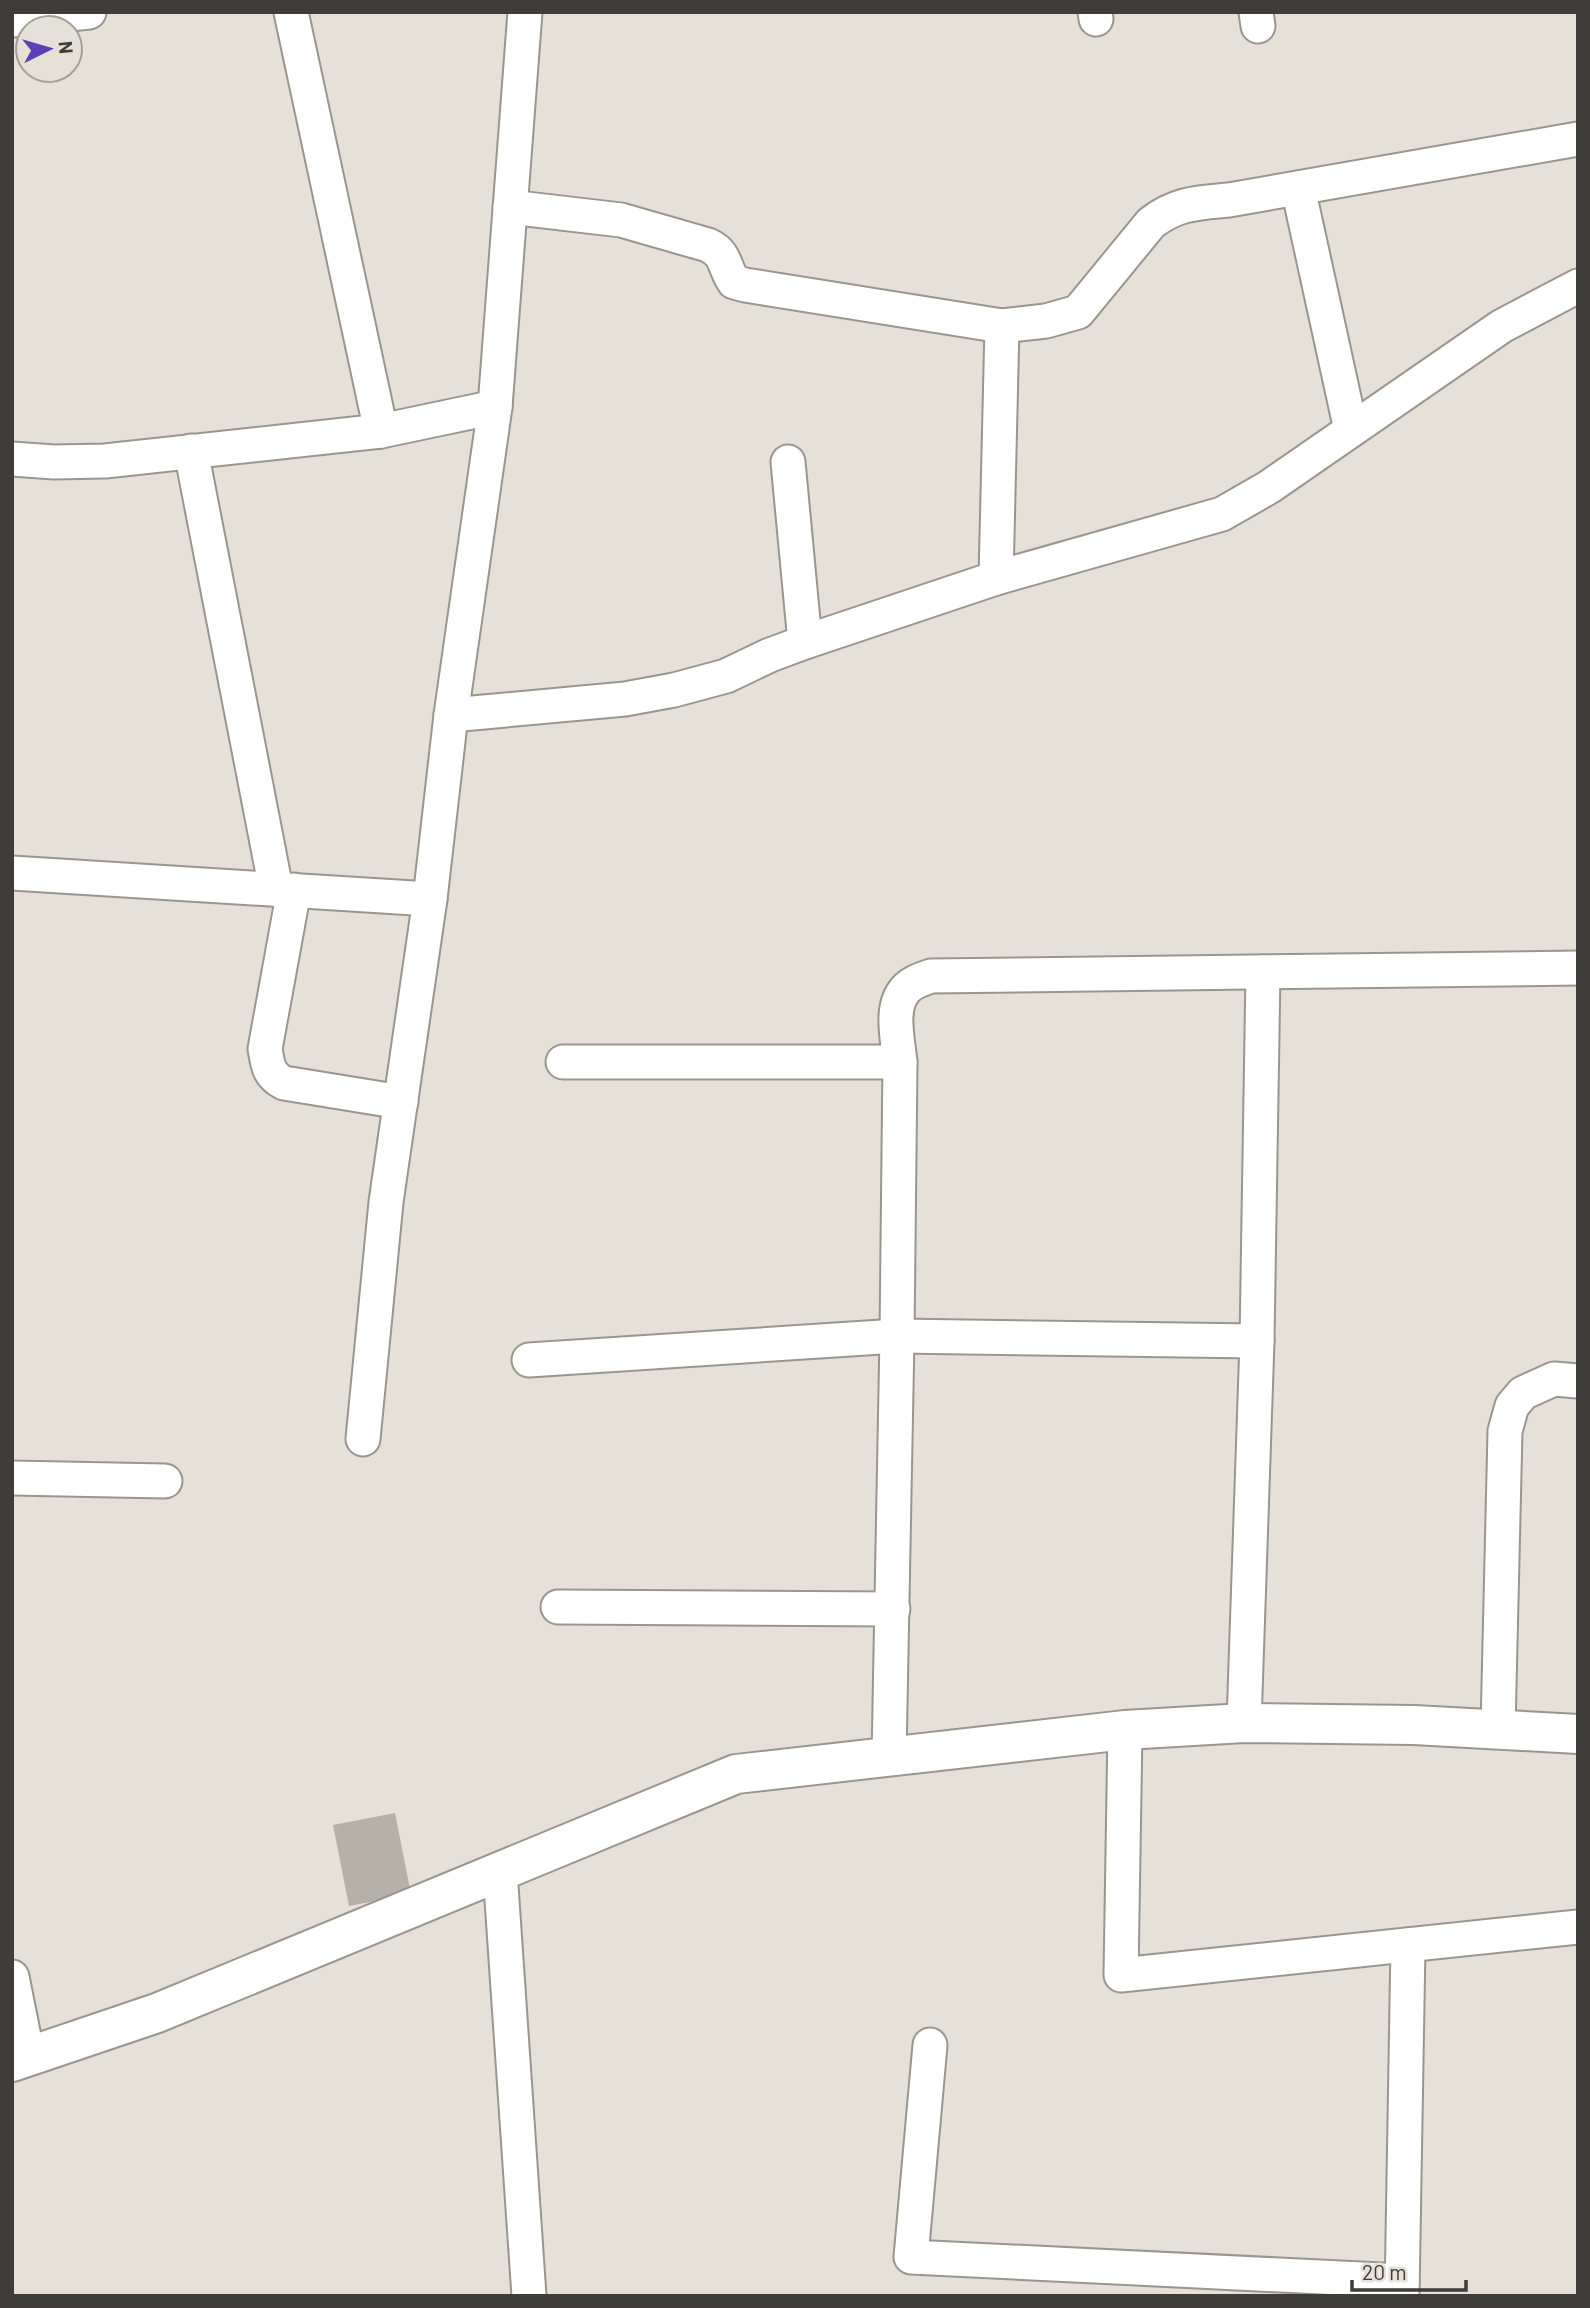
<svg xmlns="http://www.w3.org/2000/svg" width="1590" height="2308" font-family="Barlow,sans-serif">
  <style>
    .building { fill: #b5b0a8 }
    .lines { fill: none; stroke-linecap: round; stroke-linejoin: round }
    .street-casing { stroke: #9a968e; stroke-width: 37 }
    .secondary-casing { stroke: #9a968e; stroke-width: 42 }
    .street { stroke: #fff; stroke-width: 33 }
    .secondary { stroke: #fff; stroke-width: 38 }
  </style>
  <rect width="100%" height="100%" fill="#e5e0d8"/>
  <polygon class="building" points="395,1813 411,1894 349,1906 333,1825"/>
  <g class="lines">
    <g class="street-casing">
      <g id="street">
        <polyline points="291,12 381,431"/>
        <polyline points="1095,12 1096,19"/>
        <polyline points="1256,12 1258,26"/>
        <polyline points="12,20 89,12"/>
        <polyline points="1298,188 1351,430"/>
        <path d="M510 207 621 220 708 245C727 254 723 266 734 282L745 285 1002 326 1046 321 1078 312 1151 223C1177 203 1197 203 1229 200L1578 139"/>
        <polyline points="191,451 276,889"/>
        <polyline points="12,459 54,462 105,461 381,431 495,407"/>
        <polyline points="788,462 805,642"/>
        <polyline points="996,578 1002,326"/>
        <polyline points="451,715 625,699 674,690 726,676 770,655 805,642 996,578 1222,514 1269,487 1502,326 1578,286"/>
        <polyline points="12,873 430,899"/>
        <path d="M294 890 265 1049C268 1065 268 1075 284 1083L401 1102"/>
        <polyline points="563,1062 900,1062"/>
        <polyline points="529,1360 897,1336 1257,1341"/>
        <polyline points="363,1439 386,1202 430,899 451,715 495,407 525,12"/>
        <polyline points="12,1478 165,1481"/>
        <polyline points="558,1607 893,1609"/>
        <polyline points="1244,1723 1257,1341 1263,972"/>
        <polyline points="1498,1729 1505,1431 1512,1406 1523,1393 1554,1379 1578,1381"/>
        <polyline points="1125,1730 1121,1975 1578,1927"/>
        <path d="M889 1758 897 1336 900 1062C898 1040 889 1007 906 989 912 982 923 979 931 976L1578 968"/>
        <polyline points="500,1871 529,2296"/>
        <polyline points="12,1977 28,2057"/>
        <polyline points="930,2045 911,2257 1402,2281"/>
        <polyline points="1402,2296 1408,1945"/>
      </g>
    </g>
    <g class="secondary-casing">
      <polyline id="secondary" points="12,2062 157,2013 736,1774 1125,1730 1244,1723 1414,1725 1578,1734"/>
    </g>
    <use href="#street" class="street"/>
    <use href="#secondary" class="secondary"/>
  </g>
  <rect width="1590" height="2308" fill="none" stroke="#3f3d39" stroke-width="28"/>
  <g transform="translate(49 49) rotate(85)"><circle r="33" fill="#e5e0d8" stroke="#a39f98" stroke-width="2"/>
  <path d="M0-5L12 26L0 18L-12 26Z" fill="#5f3fb7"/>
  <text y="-10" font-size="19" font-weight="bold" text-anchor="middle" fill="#3f3d39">N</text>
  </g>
  <path d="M1352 2280v10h114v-10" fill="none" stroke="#3f3d39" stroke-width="3.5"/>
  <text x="1362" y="2280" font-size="21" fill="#3f3d39" stroke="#e5e0d8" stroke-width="5" paint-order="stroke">20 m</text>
</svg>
